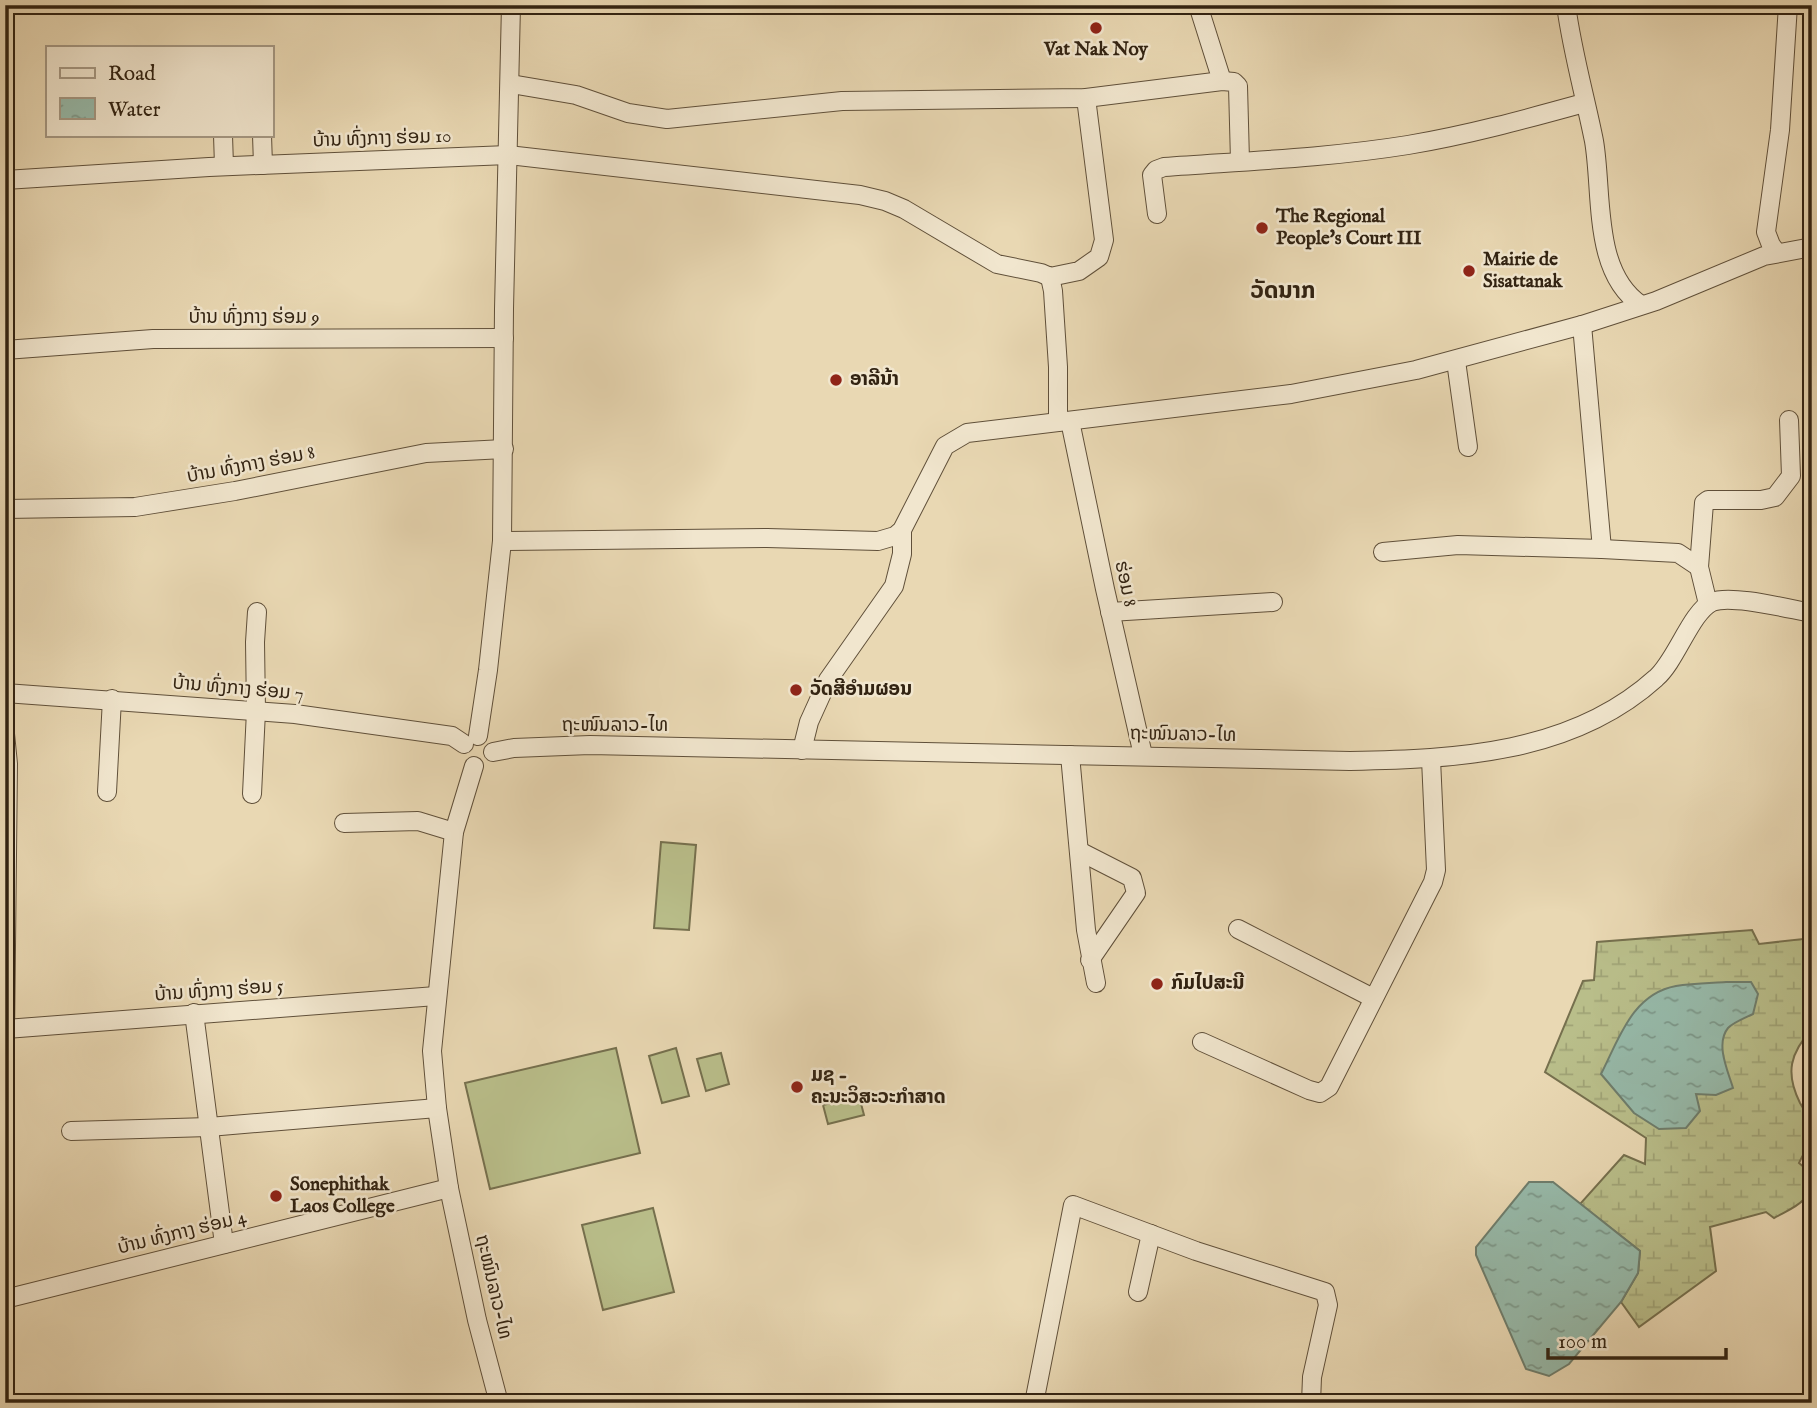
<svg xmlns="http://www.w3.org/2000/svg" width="1817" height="1408" font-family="'IM FELL English','Noto Sans Lao',serif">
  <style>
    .wetland { fill: url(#wetland-marsh); stroke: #76704e; stroke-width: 2 }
    .pitch { fill: #b9be8a; stroke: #76704e; stroke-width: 2 }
    .water { fill: url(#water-ripples); stroke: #6f7e6d; stroke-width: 2 }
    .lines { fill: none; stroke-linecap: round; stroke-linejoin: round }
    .minor-casing { stroke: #60503a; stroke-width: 20 }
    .minor { stroke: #f1e6ce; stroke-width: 18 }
    .poi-dot { fill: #8f2418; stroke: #f1e6ce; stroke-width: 2.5 }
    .labels { text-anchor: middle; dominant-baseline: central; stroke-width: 5; stroke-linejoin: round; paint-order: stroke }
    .poi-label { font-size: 19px; font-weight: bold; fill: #322312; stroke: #f1e6ce; text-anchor: start }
    .street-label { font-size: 19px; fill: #322312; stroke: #f1e6ce }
    .quarter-label { font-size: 23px; font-weight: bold; fill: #322312; stroke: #f1e6ce }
  </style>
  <defs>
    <pattern id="wetland-marsh" width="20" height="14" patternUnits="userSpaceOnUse" patternTransform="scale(1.75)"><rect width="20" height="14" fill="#b9be8a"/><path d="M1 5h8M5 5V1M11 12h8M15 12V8" fill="none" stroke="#a0a376"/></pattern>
    <pattern id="water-ripples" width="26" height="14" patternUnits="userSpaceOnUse" patternTransform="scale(1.75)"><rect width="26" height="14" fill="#97baaa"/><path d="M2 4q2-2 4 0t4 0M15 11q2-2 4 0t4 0" fill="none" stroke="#7c9789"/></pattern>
  </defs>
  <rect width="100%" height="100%" fill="#e9d8b3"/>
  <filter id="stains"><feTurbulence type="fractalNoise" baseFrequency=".00286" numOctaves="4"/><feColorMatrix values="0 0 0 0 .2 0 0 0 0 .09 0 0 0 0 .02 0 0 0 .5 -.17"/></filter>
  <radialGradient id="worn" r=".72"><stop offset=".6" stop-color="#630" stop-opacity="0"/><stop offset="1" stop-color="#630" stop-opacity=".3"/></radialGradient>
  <path class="wetland" d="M1752 930 1759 944 1812 938V1029C1790 1053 1785 1073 1800 1103 1804 1110 1811 1119 1812 1127 1813 1139 1804 1152 1799 1163L1812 1174C1812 1202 1796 1206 1774 1218L1766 1212 1710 1227 1716 1271 1639 1327 1621 1302 1638 1273 1640 1251 1580 1204 1624 1155 1645 1164 1646 1138 1545 1072 1583 981 1594 980 1597 942Z"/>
  <g class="pitch">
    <polygon points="661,842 696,845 689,930 654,928"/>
    <polygon points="616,1048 640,1153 490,1189 465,1083"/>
    <polygon points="676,1048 689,1096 662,1103 649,1056"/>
    <polygon points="721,1053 729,1084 706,1091 697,1059"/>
    <polygon points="859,1096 864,1115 828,1124 823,1105"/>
    <polygon points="653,1208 674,1292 603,1310 582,1225"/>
  </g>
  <g class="water">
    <path d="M1726 982H1751L1758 994 1753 1014C1745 1018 1734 1022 1728 1028 1715 1044 1728 1071 1733 1088L1716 1095 1696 1094 1700 1111 1686 1128 1659 1129 1634 1113 1601 1074C1619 1039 1632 994 1676 986 1692 983 1710 983 1726 982Z"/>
    <polygon points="1529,1182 1553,1182 1640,1251 1638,1273 1621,1302 1569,1364 1549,1376 1526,1369 1476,1255 1476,1247"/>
  </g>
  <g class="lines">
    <g class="minor-casing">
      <g id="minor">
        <polyline points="1198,5 1222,81"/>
        <path d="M1566 5C1572 51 1585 96 1594 141 1603 193 1592 272 1641 305"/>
        <polyline points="511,84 576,95 628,113 667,119 842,101 1086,98 1222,81 1234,82 1238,86 1240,161"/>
        <polyline points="223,135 224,166"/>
        <polyline points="262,135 263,165"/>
        <polyline points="5,180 209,167 508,155 860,195 885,201 904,209 997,264 1041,273 1050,277 1079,271 1099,257 1104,240 1086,98"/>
        <path d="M1157 214 1152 175 1156 170 1164 167C1246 161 1327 158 1408 145 1468 135 1526 119 1584 103"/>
        <polyline points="1777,253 1771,245 1766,232 1780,130 1788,5"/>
        <polyline points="1050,277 1053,291 1058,367 1058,422"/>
        <polyline points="1582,325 1602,549"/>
        <polyline points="5,350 153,339 504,338"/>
        <polyline points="1456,361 1468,447"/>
        <polyline points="1070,421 1105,589 1143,755"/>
        <polyline points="5,509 135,507 235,491 426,453 504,449"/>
        <polyline points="502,541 767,538 878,541 895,536 902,530 945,446 967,433 1291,394 1416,370 1582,325 1656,301 1764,256 1812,247"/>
        <polyline points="1383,552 1458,545 1602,549 1678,553 1699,567"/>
        <polyline points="1708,604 1699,567 1704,503 1708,500 1761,500 1775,497 1791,476 1789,420"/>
        <polyline points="1110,612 1273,602"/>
        <polyline points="5,693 295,714 452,736 464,744"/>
        <polyline points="5,734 8,764 5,1037"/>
        <polyline points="478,736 488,670 502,541 504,309 511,5"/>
        <polyline points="802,750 809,722 828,680 894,586 902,554 902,530"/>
        <path d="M493 752 514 748 590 745 1350 761C1456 759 1572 754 1656 678 1676 661 1691 612 1712 602 1731 594 1789 609 1812 613"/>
        <polyline points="1070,755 1086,930 1096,983"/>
        <polyline points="474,766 454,832 432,1051 437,1108 449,1188 477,1320 499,1403"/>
        <polyline points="107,792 112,699"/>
        <polyline points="252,794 256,711 255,642 257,612"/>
        <polyline points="344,823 418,821 454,832"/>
        <polyline points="1079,851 1132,878 1136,893 1090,960"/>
        <polyline points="1238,929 1373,998"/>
        <polyline points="194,1013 224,1244"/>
        <polyline points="6,1029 436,996"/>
        <polyline points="1202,1042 1309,1090 1320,1093 1329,1087 1433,882 1436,870 1431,759"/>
        <polyline points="71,1131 209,1127 437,1108"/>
        <polyline points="1138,1292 1151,1234"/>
        <polyline points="5,1299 449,1188"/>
        <polyline points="1034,1403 1073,1205 1196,1251 1325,1292 1328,1305 1312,1377 1311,1403"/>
      </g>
    </g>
    <use href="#minor" class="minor"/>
  </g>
  <g class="poi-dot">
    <circle cx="1096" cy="28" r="7"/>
    <circle cx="1262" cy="228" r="7"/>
    <circle cx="1469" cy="271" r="7"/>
    <circle cx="836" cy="380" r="7"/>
    <circle cx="796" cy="690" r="7"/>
    <circle cx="1157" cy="984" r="7"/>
    <circle cx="797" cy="1087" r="7"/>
    <circle cx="276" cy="1196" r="7"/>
  </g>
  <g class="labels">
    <g class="poi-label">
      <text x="1096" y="50" text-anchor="middle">Vat Nak Noy</text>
      <text x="1276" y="217">The Regional<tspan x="1276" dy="22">People's Court III</tspan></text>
      <text x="1483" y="260">Mairie de<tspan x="1483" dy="22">Sisattanak</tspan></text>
      <text x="850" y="380">ອາລີນ້າ</text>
      <text x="810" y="690">ວັດສີອຳມຜອນ</text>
      <text x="1171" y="984">ກົມໄປສະນີ</text>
      <text x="811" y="1076">ມຊ -<tspan x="811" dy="22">ຄະນະວິສະວະກຳສາດ</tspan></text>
      <text x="290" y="1185">Sonephithak<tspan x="290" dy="22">Laos College</tspan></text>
    </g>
    <g class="street-label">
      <text transform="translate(382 139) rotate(-2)">ບ້ານ ທົ່ງກາງ ຮ່ອມ 10</text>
      <text x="254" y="318">ບ້ານ ທົ່ງກາງ ຮ່ອມ 9</text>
      <text transform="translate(251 465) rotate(-11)">ບ້ານ ທົ່ງກາງ ຮ່ອມ 8</text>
      <text transform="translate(1125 584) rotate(78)">ຮ່ອມ 8</text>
      <text transform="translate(238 689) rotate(5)">ບ້ານ ທົ່ງກາງ ຮ່ອມ 7</text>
      <text x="615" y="726">ຖະໜົນລາວ-ໄທ</text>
      <text transform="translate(1183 735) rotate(1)">ຖະໜົນລາວ-ໄທ</text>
      <text transform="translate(219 991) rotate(-4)">ບ້ານ ທົ່ງກາງ ຮ່ອມ 5</text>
      <text transform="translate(182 1233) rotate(-14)">ບ້ານ ທົ່ງກາງ ຮ່ອມ 4</text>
      <text transform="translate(493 1287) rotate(77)">ຖະໜົນລາວ-ໄທ</text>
    </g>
    <g class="quarter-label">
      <text x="1283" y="291">ວັດນາກ</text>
    </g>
  </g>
  <rect width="1817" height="1408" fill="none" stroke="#e9d8b3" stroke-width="28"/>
  <rect x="7" y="7" width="1803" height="1394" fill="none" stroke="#322312" stroke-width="3.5"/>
  <rect x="14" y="14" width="1789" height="1380" fill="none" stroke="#322312" stroke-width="2"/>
  <rect x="46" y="46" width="228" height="91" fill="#f1e6ce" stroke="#a59883" stroke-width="2"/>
  <rect x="60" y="68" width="35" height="10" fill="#f1e6ce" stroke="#a59883" stroke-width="2"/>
  <text x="108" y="80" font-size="21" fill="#322312">Road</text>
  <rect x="60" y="98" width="35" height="21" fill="url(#water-ripples)" stroke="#a59883" stroke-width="2"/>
  <text x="108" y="116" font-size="21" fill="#322312">Water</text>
  <path d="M1548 1348v10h178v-10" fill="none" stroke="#322312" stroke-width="3.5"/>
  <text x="1558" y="1348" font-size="21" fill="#322312" stroke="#f1e6ce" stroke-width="5" paint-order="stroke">100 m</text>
  <rect width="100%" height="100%" filter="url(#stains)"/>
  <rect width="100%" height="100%" fill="url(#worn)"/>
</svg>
